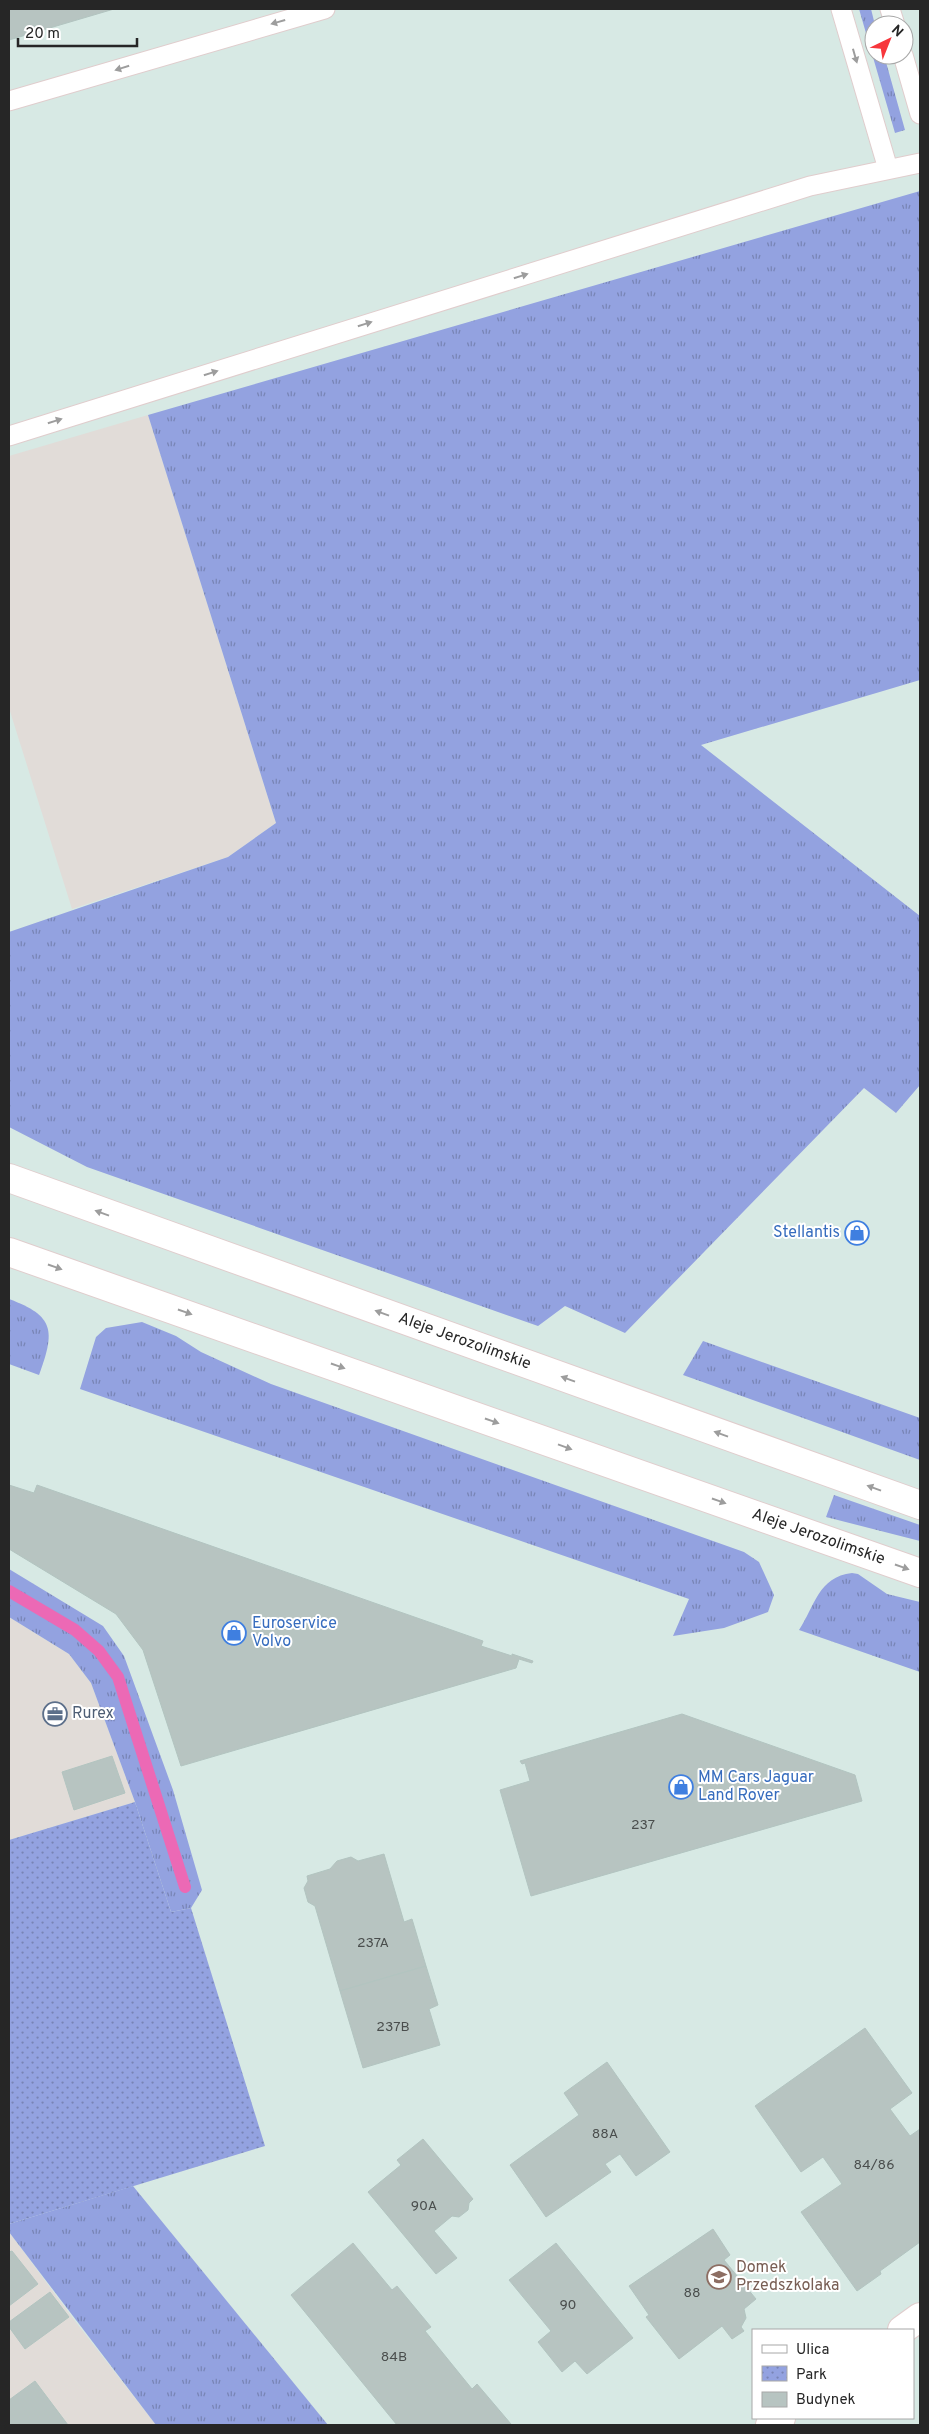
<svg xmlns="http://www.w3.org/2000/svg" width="929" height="2434" font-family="Overpass,sans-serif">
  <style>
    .industrial { fill: #e1dcd8 }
    .grass { fill: url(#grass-tufts) }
    .park { fill: url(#park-dots) }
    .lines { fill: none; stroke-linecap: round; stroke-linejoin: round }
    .stream { stroke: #ec69b5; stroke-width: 12 }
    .building { fill: #b7c4c1; stroke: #b2c4c0 }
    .service-casing { stroke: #e0cdcd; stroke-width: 21 }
    .tertiary-casing { stroke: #e0cdcd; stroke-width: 30 }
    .secondary-casing { stroke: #e0cdcd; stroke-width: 30 }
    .service { stroke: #fff; stroke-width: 19 }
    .tertiary { stroke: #fff; stroke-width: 28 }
    .secondary { stroke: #fff; stroke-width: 28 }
    .oneway { fill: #9d9d9d }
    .labels { text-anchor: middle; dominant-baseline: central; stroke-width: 4; stroke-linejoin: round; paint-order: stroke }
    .number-label { font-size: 14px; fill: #4a4e4d }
    .shop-label { font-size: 16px; fill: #366cbe; stroke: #fff; text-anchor: start }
    .street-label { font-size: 16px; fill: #262626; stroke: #fff }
    .service-label { font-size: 16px; fill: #4e5e75; stroke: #fff; text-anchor: start }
    .education-label { font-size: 16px; fill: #785e54; stroke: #fff; text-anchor: start }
  </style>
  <defs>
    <pattern id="grass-tufts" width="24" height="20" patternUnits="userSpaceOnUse" patternTransform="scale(1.25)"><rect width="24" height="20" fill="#93a2e0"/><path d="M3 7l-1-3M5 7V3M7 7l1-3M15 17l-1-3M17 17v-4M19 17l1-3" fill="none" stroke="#7884b5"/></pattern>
    <pattern id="park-dots" width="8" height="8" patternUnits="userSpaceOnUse" patternTransform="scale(1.25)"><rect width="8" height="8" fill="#93a2e0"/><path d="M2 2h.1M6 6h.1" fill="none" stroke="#7884b5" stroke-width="1.8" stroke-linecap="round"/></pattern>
  </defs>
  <rect width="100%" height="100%" fill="#d7e9e4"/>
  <g class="industrial">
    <polygon points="148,415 276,823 228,857 72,909 9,708 9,456"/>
    <polygon points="9,1617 69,1654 91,1683 135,1802 9,1840"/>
    <polygon points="9,2232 75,2321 156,2425 9,2425"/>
  </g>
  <g class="grass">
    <polygon points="859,9 871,9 875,25 874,55 884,55 905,130 895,133"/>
    <polygon points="920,191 920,680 701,745 920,916 920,1085 896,1113 864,1088 625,1333 565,1306 538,1326 87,1167 9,1127 9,932 228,857 276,823 148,415"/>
    <path d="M9 1299C55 1316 55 1331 39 1375L9 1364Z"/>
    <polygon points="142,1322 176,1336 201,1352 271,1384 744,1552 759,1562 774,1595 768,1612 724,1628 673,1636 689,1599 80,1389 96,1337 106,1328"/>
    <polygon points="703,1341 920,1418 920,1460 683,1375"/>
    <polygon points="834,1495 920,1525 920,1541 826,1517"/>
    <polygon points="9,1569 103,1626 124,1656 173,1790 202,1890 191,1908 171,1912 135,1802 91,1683 69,1654 9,1617"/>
    <path d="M852 1573 858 1574 887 1594 920 1602V1672L799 1630C815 1606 818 1577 852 1573Z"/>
    <polygon points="133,2186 328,2425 156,2425 9,2232 9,2224"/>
  </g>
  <polygon class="park" points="135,1802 171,1912 191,1908 265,2146 9,2224 9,1840"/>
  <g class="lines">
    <polyline class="stream" points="9,1591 75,1630 99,1651 118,1677 185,1887"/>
  </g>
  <g class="building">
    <polygon points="9,9 114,9 9,40"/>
    <polygon points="9,1485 34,1493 37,1485 483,1641 481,1646 512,1656 512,1654 533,1661 532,1663 519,1659 516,1668 181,1766 143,1650 116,1614 9,1549"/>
    <polygon points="682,1714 855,1775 862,1801 531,1896 500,1790 530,1781 525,1763 522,1764 520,1761"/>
    <polygon points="112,1756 125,1793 74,1810 62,1772"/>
    <polygon points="384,1854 404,1922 412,1919 426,1966 340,1991 315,1906 308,1902 304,1888 308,1881 307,1876 330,1869 337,1861 351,1857 358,1861"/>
    <polygon points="426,1966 438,2005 429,2009 440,2045 363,2068 340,1991"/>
    <polygon points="865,2028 912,2093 890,2109 910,2136 920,2129 920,2242 880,2271 881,2274 857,2291 801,2212 842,2184 823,2157 801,2172 755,2106"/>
    <polygon points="607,2062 670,2152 636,2176 620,2154 605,2164 611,2172 546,2217 510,2165 579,2115 564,2093"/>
    <polygon points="423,2139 473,2199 469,2203 468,2210 459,2217 452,2216 434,2231 457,2258 436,2274 368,2192 401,2165 397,2160"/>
    <polygon points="713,2229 730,2255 724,2260 756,2299 744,2309 746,2318 741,2327 744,2331 732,2339 722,2326 679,2359 646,2317 649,2315 629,2286"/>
    <polygon points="353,2243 392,2290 397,2286 431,2327 425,2331 472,2389 477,2384 511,2424 397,2425 291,2295"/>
    <polygon points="556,2243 633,2338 587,2374 575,2361 562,2372 538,2342 551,2331 509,2280"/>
    <polygon points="12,2251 38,2284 9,2306 9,2252"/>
    <polygon points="50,2292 69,2317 25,2349 9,2327 9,2322"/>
    <polygon points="35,2381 68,2425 9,2425 9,2400"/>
  </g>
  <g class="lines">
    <g class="service-casing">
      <g id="service">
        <polyline points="841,9 888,169"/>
        <polyline points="890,9 895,25"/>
        <polyline points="903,55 920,114"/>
        <polyline points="9,101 325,9"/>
        <polyline points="9,436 810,186 920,163"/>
      </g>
    </g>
    <g class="tertiary-casing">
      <g id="tertiary">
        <polyline points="902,2330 920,2317"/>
        <polyline points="770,2425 781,2418"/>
      </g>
    </g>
    <g class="secondary-casing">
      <g id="secondary">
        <path id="s1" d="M9 1178 920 1505"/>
        <path id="s2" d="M9 1252 920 1573"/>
      </g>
    </g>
    <use href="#service" class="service"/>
    <use href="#tertiary" class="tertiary"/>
    <use href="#secondary" class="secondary"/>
  </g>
  <defs><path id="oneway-solid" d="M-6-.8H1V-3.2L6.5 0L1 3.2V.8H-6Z" transform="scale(1.25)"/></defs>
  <g class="oneway">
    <use href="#oneway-solid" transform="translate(278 22) rotate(164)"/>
    <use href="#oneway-solid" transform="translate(855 56) rotate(74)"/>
    <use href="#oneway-solid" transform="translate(122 68) rotate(163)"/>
    <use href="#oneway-solid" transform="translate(521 276) rotate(-17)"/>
    <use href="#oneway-solid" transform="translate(365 324) rotate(-17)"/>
    <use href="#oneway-solid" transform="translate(211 373) rotate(-18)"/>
    <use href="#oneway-solid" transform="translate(55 421) rotate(-17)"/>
    <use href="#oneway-solid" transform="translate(102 1213) rotate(-160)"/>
    <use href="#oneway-solid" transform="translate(55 1267) rotate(19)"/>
    <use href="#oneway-solid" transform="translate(185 1312) rotate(19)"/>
    <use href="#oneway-solid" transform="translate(382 1313) rotate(-160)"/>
    <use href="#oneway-solid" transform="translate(338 1366) rotate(19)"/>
    <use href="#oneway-solid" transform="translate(568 1379) rotate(-160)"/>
    <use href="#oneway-solid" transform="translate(492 1421) rotate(19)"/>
    <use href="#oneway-solid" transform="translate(721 1434) rotate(-160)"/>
    <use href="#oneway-solid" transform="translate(565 1447) rotate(20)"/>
    <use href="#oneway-solid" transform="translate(874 1488) rotate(-160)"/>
    <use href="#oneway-solid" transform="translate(719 1501) rotate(19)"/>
    <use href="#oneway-solid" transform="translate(902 1567) rotate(19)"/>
  </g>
  <defs>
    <g id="shop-ring" transform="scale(1.25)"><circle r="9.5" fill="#fff" stroke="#3f7fe0" stroke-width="1.5"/><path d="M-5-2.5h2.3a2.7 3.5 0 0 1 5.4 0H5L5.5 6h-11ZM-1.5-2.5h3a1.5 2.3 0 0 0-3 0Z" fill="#3f7fe0"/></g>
    <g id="office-ring" transform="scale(1.25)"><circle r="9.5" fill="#fff" stroke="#5c6f8a" stroke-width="1.5"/><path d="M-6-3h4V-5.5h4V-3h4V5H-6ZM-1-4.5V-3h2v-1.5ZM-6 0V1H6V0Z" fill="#5c6f8a"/></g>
    <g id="school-ring" transform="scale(1.25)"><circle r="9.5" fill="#fff" stroke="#8d6e63" stroke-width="1.5"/><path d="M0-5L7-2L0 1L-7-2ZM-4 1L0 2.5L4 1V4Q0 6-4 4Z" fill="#8d6e63"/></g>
  </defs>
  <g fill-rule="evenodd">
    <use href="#shop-ring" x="857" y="1233"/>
    <use href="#shop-ring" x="234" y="1633"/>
    <use href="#office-ring" x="55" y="1714"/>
    <use href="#shop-ring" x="681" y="1787"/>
    <use href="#school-ring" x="719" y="2277"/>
  </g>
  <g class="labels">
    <g class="number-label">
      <text x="643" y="1825">237</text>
      <text x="373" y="1943">237A</text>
      <text x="393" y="2027">237B</text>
      <text x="605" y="2134">88A</text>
      <text x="874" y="2165">84/86</text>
      <text x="424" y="2206">90A</text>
      <text x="692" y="2293">88</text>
      <text x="568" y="2305">90</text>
      <text x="394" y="2357">84B</text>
    </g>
    <g class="shop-label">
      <text x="840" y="1233" text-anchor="end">Stellantis</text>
      <text x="252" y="1624">Euroservice<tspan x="252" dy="18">Volvo</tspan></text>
      <text x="698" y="1778">MM Cars Jaguar<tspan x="698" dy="18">Land Rover</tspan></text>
    </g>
    <g class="street-label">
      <text stroke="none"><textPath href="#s1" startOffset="484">Aleje Jerozolimskie</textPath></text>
      <text stroke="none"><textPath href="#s2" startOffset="858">Aleje Jerozolimskie</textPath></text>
    </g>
    <g class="service-label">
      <text x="72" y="1714">Rurex</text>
    </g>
    <g class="education-label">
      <text x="736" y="2268">Domek<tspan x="736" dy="18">Przedszkolaka</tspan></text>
    </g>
  </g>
  <rect width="929" height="2434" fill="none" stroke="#262626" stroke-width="20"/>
  <rect x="752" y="2329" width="162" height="90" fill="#ffffff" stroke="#a8a8a8"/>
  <rect x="762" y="2345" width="25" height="8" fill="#ffffff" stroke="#a8a8a8"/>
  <text x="796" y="2354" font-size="15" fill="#262626">Ulica</text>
  <rect x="762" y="2366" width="25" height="15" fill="url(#park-dots)" stroke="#a8a8a8"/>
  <text x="796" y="2379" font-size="15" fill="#262626">Park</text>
  <rect x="762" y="2392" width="25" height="15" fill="#b7c4c1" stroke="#a8a8a8"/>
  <text x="796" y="2404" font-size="15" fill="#262626">Budynek</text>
  <g transform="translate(889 40) rotate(43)"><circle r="24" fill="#ffffff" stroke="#a8a8a8"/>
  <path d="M0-4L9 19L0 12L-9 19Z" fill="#f7363c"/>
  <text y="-8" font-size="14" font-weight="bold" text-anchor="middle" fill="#262626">N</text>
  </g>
  <path d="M18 38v8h119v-8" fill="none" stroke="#262626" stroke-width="2.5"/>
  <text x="25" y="38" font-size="15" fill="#262626" stroke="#ffffff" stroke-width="4" paint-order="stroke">20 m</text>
</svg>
